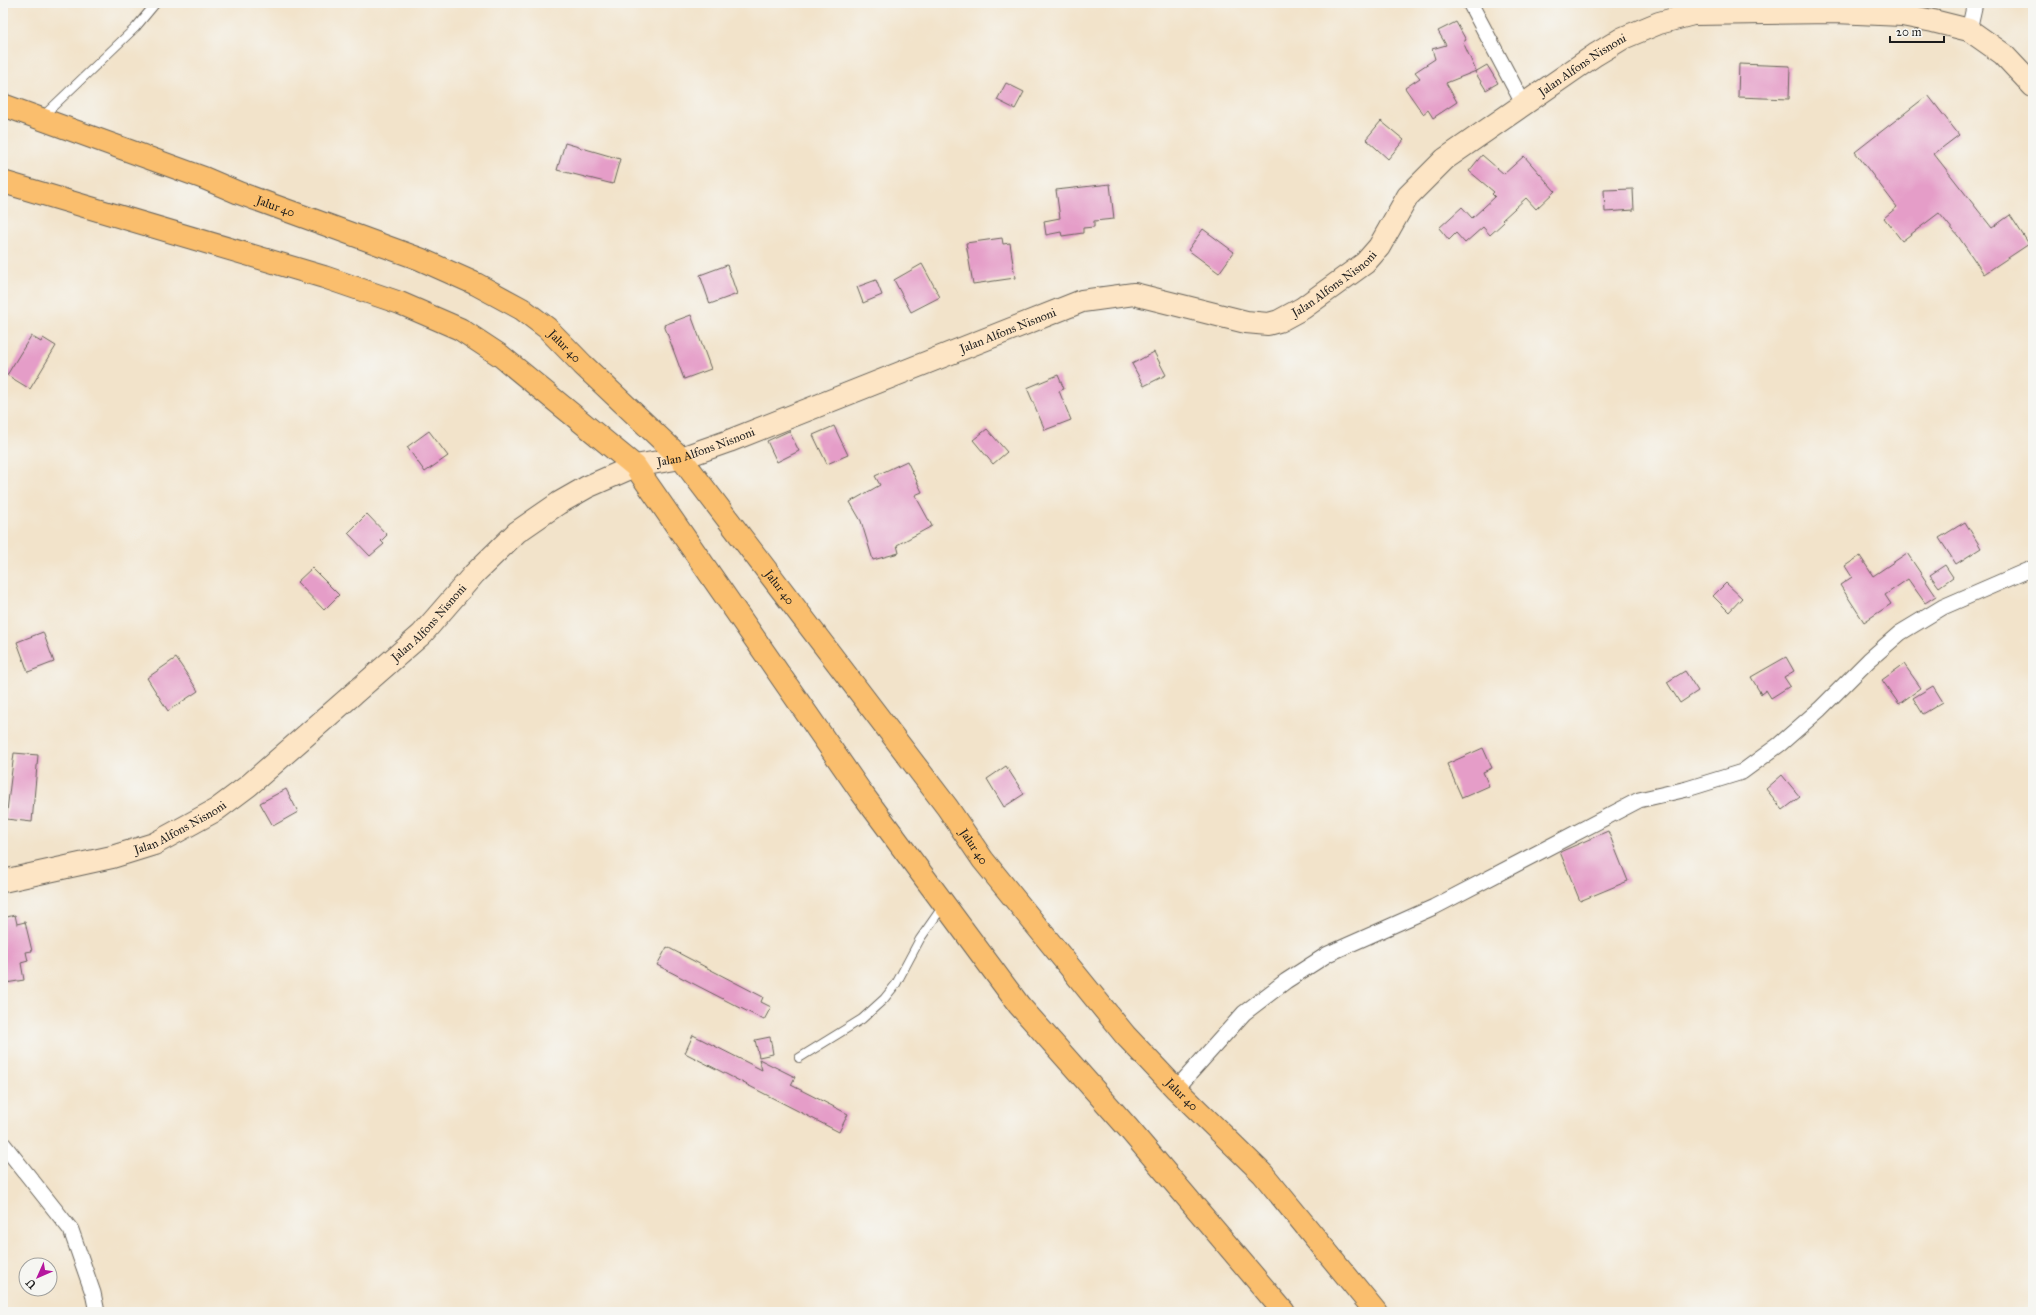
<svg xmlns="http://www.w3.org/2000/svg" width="2036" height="1315" font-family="'IM FELL Great Primer',serif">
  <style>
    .building { fill: #e59dc8 }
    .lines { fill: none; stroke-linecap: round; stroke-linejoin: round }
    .lane-casing { stroke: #676259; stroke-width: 10 }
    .street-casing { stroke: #676259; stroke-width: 17 }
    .secondary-casing { stroke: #676259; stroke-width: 24 }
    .highway-casing { stroke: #676259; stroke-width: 24 }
    .lane { stroke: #fff; stroke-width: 8 }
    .street { stroke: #fff; stroke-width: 15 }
    .secondary { stroke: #fde5c5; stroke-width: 22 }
    .highway { stroke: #fabe6d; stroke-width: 22 }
    .labels { text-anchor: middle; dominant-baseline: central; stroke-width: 3; stroke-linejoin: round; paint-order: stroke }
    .street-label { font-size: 12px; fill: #1c1c1c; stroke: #f6f6f2 }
  </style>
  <rect width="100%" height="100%" fill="#f6f6f2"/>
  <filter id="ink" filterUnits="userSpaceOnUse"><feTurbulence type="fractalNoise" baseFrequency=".025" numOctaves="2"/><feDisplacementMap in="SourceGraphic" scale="8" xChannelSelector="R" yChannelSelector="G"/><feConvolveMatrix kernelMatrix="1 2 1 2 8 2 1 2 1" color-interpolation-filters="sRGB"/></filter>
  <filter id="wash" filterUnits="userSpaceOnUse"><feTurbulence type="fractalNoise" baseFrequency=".012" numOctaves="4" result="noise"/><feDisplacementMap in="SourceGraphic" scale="16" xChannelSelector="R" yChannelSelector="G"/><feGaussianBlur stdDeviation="0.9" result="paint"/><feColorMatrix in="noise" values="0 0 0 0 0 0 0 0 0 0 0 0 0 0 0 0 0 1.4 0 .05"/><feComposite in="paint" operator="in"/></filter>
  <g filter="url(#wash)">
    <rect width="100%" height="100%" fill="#f2e3ca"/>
    <g id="blocks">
      <g class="building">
        <polygon points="1456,22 1466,40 1463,42 1476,71 1446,83 1457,102 1433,118 1428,110 1423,114 1405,88 1420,78 1415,72 1435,59 1432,49 1446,45 1438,31"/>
        <polygon points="1739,64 1790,66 1789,99 1738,97"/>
        <polygon points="1487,65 1498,83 1486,90 1475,72"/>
        <polygon points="1006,83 1024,92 1015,109 997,100"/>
        <polygon points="1928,95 1959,135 1934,154 1992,228 2010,215 2029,244 1984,274 1958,236 1939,213 1902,241 1884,218 1897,207 1855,152"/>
        <polygon points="1381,121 1404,140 1388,159 1366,139"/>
        <polygon points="565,143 620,159 613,184 557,170"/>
        <polygon points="1482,155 1504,174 1524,156 1555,191 1536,209 1526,198 1502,220 1504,222 1490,235 1483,227 1465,243 1456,233 1449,240 1439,228 1462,207 1472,218 1495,197 1492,194 1494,192 1469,171"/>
        <polygon points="1110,184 1114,219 1094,221 1094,227 1083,228 1083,233 1062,236 1061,232 1046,235 1044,221 1060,218 1056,190"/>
        <polygon points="1633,189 1634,210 1605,212 1604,190"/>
        <polygon points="1203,229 1234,252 1219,273 1188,250"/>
        <polygon points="1002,238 1003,244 1010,243 1015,278 973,284 966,243"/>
        <polygon points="922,264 940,297 911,312 894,280"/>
        <polygon points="727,265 737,294 710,304 700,275"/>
        <polygon points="876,280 882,295 863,303 857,287"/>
        <polygon points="691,315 711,369 684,379 664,325"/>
        <polygon points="31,336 41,342 43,338 56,346 30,389 7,375"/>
        <polygon points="1154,352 1166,375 1144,386 1132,364"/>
        <polygon points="1058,375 1064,389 1059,391 1071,420 1045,430 1027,388"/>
        <polygon points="834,426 848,455 827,464 813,435"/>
        <polygon points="987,429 1007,452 993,464 973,440"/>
        <polygon points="429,431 448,456 425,472 407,447"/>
        <polygon points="789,431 799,451 777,462 767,441"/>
        <polygon points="907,461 922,492 915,495 932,526 897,545 899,553 873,560 861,521 850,502 880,485 875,476"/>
        <polygon points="367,514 387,535 381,541 384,544 370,556 348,533"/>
        <polygon points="1965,522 1981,548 1956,564 1939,538"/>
        <polygon points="1907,553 1936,596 1925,603 1908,579 1885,595 1891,604 1864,622 1840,585 1852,577 1845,566 1860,556 1873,576"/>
        <polygon points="1945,565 1953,577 1939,587 1930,575"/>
        <polygon points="312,568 339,595 324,610 297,582"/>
        <polygon points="1726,583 1742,598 1729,612 1713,596"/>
        <polygon points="43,632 54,662 28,672 17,642"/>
        <polygon points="1786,657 1794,671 1784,677 1790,686 1771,698 1766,690 1761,694 1751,677"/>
        <polygon points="176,658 198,691 168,711 147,678"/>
        <polygon points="1904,664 1921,688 1899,704 1882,680"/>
        <polygon points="1685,671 1698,691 1680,703 1667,682"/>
        <polygon points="1933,686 1943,702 1923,714 1913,698"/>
        <polygon points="1483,748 1492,768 1483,772 1489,786 1462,798 1447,764"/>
        <polygon points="14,753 38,755 32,822 6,819"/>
        <polygon points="1006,766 1024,794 1004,807 987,779"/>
        <polygon points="1782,775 1800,797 1783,810 1766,789"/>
        <polygon points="286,789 298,812 273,826 260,803"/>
        <polygon points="1608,831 1628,881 1580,901 1560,852"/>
        <polygon points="15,915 17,924 25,922 32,951 26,952 28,961 21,963 24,980 6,983 3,966 3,918"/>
        <polygon points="667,947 763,997 761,1002 771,1007 764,1020 657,965"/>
        <polygon points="693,1035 762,1070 759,1059 795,1077 791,1085 848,1114 839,1132 685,1053"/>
        <polygon points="770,1037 773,1054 759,1057 755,1040"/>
      </g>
    </g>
  </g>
  <g filter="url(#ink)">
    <use href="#blocks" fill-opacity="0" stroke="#676259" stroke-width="1"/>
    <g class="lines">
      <g class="lane-casing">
        <g id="lane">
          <polyline points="42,117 136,27 156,3"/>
          <polyline points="799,1058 862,1019 884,999 896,984 920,939 943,906"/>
        </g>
      </g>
      <g class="street-casing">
        <g id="street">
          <polyline points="1470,3 1524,105"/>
          <polyline points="1969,30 1975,3"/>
          <polyline points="1176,1089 1244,1013 1286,981 1328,954 1434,907 1639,800 1687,789 1742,772 1780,744 1820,709 1869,660 1900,633 1943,607 2033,568"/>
          <polyline points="3,1144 71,1230 93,1293 97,1312"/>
        </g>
      </g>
      <g class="secondary-casing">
        <g id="secondary">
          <path id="s1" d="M3 881 112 857 154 844 216 810 248 786 422 634 474 574 517 532 559 503 587 487 635 466 681 458 729 441 1082 301 1134 294 1246 322 1268 324 1279 321 1303 308 1365 263 1379 247 1408 196 1445 159 1595 55 1623 38 1659 23 1693 14 1835 12 1902 15 1933 21 1969 30 2003 54 2033 86"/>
        </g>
      </g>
      <g class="highway-casing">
        <g id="highway">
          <path id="s2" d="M3 105 204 178 239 193 420 259 476 284 522 309 547 328 583 365 681 458 947 807 983 860 1125 1035 1176 1089 1263 1174 1376 1312"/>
          <polyline points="3,182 324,277 400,303 460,329 501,356 635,466 861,792 1019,1005 1129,1129 1284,1312"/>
        </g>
      </g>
      <use href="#lane" class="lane"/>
      <use href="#street" class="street"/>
      <use href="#secondary" class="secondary"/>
      <use href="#highway" class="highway"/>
    </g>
  </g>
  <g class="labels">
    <g class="street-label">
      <text stroke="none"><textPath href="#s1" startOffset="1854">Jalan Alfons Nisnoni</textPath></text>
      <text stroke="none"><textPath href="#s2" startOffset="291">Jalur 40</textPath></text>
      <text stroke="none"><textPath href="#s1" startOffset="1518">Jalan Alfons Nisnoni</textPath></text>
      <text stroke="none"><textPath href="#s1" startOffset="1170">Jalan Alfons Nisnoni</textPath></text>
      <text stroke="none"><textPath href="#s2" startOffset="615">Jalur 40</textPath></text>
      <text stroke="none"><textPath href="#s1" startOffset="846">Jalan Alfons Nisnoni</textPath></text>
      <text stroke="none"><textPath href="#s2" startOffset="939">Jalur 40</textPath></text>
      <text stroke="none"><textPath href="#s1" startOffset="510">Jalan Alfons Nisnoni</textPath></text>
      <text stroke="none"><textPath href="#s1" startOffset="186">Jalan Alfons Nisnoni</textPath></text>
      <text stroke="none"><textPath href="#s2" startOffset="1263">Jalur 40</textPath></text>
      <text stroke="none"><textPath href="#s2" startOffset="1587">Jalur 40</textPath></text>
    </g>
  </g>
  <rect width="2036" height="1315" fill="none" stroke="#f6f6f2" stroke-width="16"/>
  <g transform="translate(38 1277) rotate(225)"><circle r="19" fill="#f6f6f2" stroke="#9f9f9c"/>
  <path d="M0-3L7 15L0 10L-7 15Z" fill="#b5179e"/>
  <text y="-6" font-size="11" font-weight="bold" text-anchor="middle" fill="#1c1c1c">U</text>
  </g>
  <path d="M1890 36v6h54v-6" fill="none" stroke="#1c1c1c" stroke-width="2"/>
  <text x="1896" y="36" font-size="12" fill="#1c1c1c" stroke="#f6f6f2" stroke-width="3" paint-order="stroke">20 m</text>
</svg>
